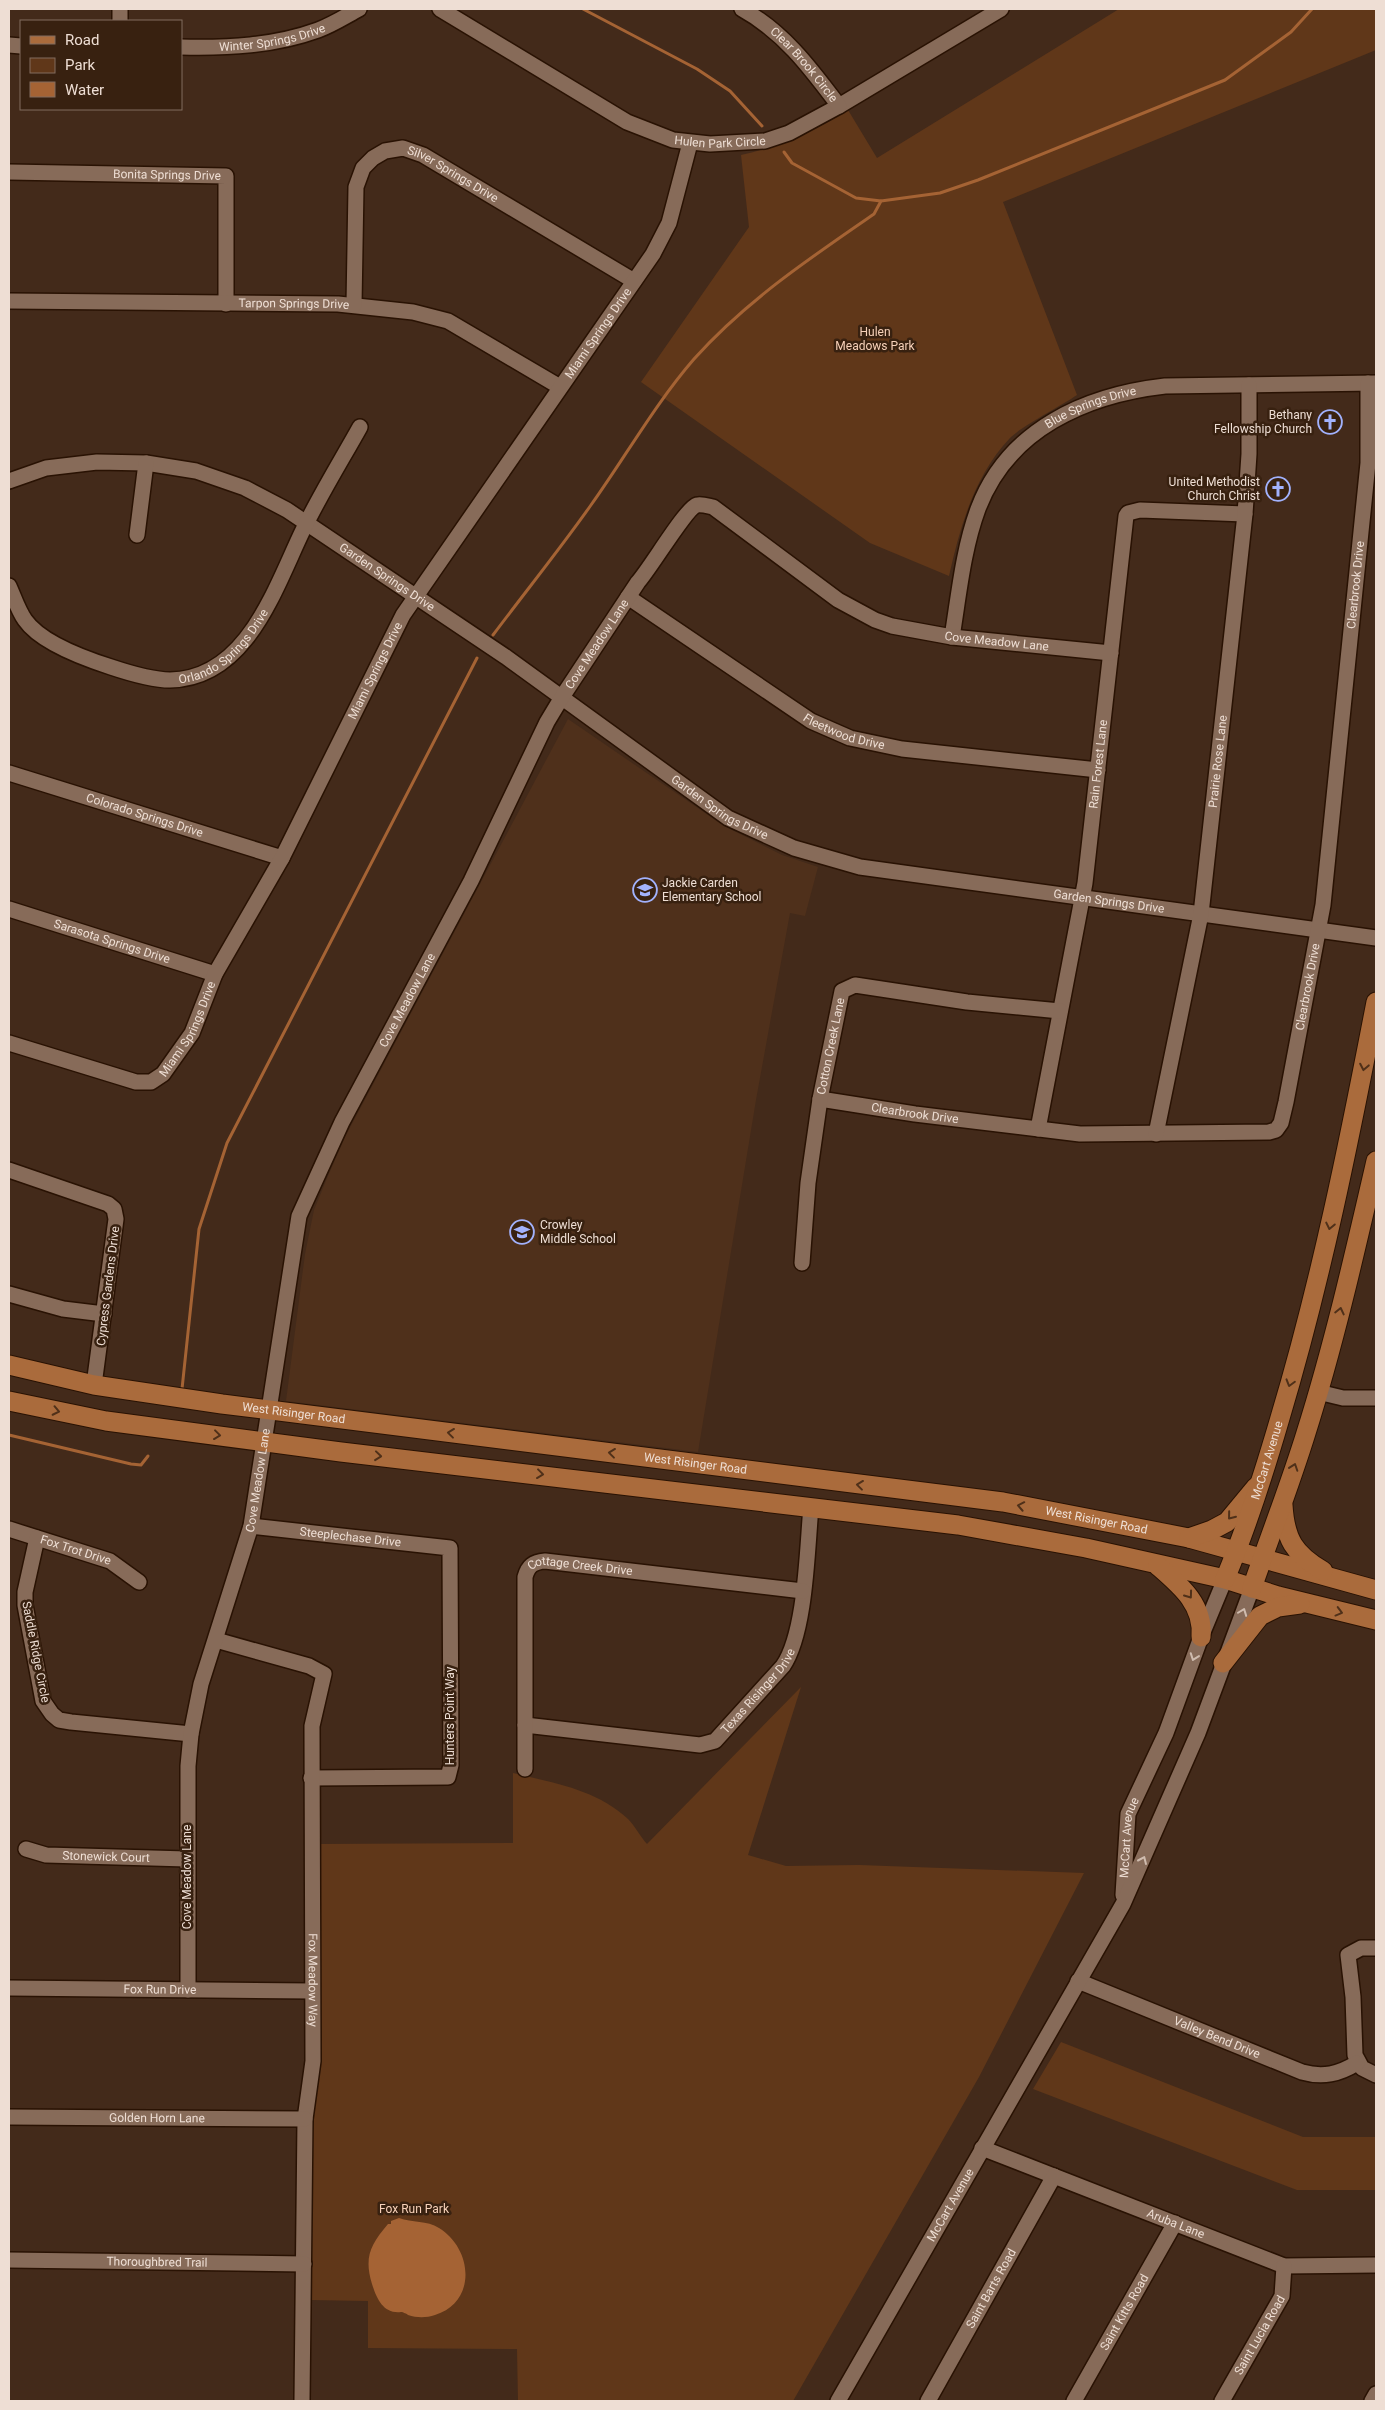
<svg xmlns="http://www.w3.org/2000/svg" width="1385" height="2410" font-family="Roboto,sans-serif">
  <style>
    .built { fill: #4f301b }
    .green { fill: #603719 }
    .water { fill: #a56334 }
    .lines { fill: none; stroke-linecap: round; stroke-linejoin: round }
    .stream { stroke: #a56334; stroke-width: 3 }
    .minor-casing { stroke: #291203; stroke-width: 18 }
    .major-casing { stroke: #291203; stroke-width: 21 }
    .minor { stroke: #876b59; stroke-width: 15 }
    .major { stroke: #aa6b3c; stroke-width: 19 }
    .oneway { stroke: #4f3019 }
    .oneway2 { stroke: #cfbcaf }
    .labels { text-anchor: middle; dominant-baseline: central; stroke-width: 5; stroke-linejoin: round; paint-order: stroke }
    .street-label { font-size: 12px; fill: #eeded4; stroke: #382110 }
    .park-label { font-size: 12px; fill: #f7d1b9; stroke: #382110 }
    .poi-label { font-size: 12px; fill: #eeded4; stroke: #382110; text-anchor: end }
  </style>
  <rect width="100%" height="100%" fill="#432a1a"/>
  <polygon class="built" points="568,719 724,826 782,855 818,867 805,916 790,913 756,1100 698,1452 286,1401 305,1254 314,1210 328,1176 345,1137"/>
  <g class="green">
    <path d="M1119 9H1376V50L1003 202 1077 395C1061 406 1022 426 1010 438 974 476 960 527 949 576L870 543 641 382 749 227 741 155C781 146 814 132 848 110L877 158Z"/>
    <path d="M801 1687 748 1855 786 1866 859 1865 1084 1873 979 2077 793 2401H518L517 2349 368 2348V2301L311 2300 312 2111 321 2051 319 1844 513 1843V1773C553 1783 596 1789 628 1819 635 1826 640 1836 647 1844Z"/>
    <polygon points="1061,2042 1303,2137 1376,2137 1376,2190 1297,2190 1033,2089"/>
  </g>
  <path class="water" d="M399 2218C412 2223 427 2220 439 2228 473 2249 477 2302 435 2315 426 2318 417 2318 408 2315 407 2314 403 2312 401 2312 384 2314 377 2300 372 2284 364 2258 370 2245 388 2224H391V2221Z"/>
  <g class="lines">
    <g class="stream">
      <polyline points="583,9 697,69 730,91 762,126"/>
      <polyline points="784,152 792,163 856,198 881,201"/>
      <path d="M493 635C526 591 560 549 591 505 626 456 655 404 694 359 746 301 810 258 874 214L881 201 940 193 978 180 1225 80 1291 32 1312 9"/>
      <polyline points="182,1389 199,1229 227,1143 477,658"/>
      <polyline points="9,1435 131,1464 141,1465 148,1456"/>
    </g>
    <g class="minor-casing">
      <g id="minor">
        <path id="s1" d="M440 9 627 122 673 140 710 144 765 141 789 133 839 106 1001 9"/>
        <path id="s2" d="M742 9C784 32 811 69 839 106"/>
        <polyline points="120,21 120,9"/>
        <polyline points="9,45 21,46"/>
        <path id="s3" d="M181 47C228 48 274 46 318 30 332 25 346 16 359 9"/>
        <path id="s4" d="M9 172 226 176V304"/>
        <path id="s5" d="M9 301 338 304 413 312 448 321 560 387"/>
        <path id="s6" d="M354 305 356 187 363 168 373 158 385 151 403 148 423 155 634 281"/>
        <path id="s7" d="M9 481 46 468 97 462 146 463 196 471 245 488 287 510 506 657 728 818 794 848 860 867 1376 938"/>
        <polyline points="137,535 146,463"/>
        <path id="s8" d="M9 586C14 597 18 610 25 620 41 643 86 659 111 667 126 672 154 680 170 680 247 679 275 588 303 530 320 495 341 461 360 427"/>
        <path id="s9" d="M628 597 811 721 850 738 902 749 1098 770"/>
        <path id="s10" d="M952 637C959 594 963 550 978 509 1008 429 1086 395 1165 386L1376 383"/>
        <path id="s11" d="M9 773 282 858"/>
        <path id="s12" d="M9 909 215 974"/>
        <path id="s13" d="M9 1043 136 1082H151L163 1074 192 1033 215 974 282 858 403 615 653 254 669 223 690 143"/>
        <path id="s14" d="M820 1099 915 1114 1080 1134 1269 1132 1276 1130 1281 1123 1286 1102 1323 905 1368 463V383"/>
        <path id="s15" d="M1038 1129 1085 883 1126 516 1128 513 1140 510 1245 514"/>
        <path id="s16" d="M1156 1134 1201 914 1245 514 1249 454V385"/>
        <polyline points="9,1170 108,1204 114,1209 116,1219 94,1385"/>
        <path id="s17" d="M802 1263 808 1183 820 1099 842 991 855 985 967 1002 1060 1011"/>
        <polyline points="9,1294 63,1309 104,1314"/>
        <polyline points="1318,1392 1343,1398 1376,1398"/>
        <path id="s18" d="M251 1526 450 1548 451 1765 448 1777 311 1778"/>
        <path id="s19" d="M9 1529 110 1561 139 1582"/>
        <polyline points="37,1538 25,1592 25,1605 43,1701 52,1714 59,1720 71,1722 191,1734"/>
        <path id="s20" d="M216 1640 309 1666 324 1674 312 1726 313 2061 305 2119 302 2401"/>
        <path id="s21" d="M525 1725 700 1745 715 1741 783 1666C806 1632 807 1549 811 1507"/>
        <path id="s22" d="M525 1769V1577C528 1566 533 1562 545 1561L803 1591"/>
        <path id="s23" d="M26 1849 46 1855 187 1859"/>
        <path id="s24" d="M1123 1895 1128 1814 1166 1733 1201 1637 1225 1579"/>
        <polyline points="1376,1948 1361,1948 1348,1955 1353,1997 1355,2055 1362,2068 1376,2075"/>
        <path id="s25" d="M1078 1981 1302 2072C1323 2078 1339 2074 1357 2063"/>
        <path id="s26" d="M9 1988 312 1991"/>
        <path id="s27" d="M188 1990V1766L191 1734 201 1684 251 1526 299 1216 342 1122 471 881 547 722 562 697 638 582C650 569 686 508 697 505 702 504 708 506 713 507L838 600 875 620 892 626 952 637 1111 653"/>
        <path id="s28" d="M9 2117 305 2119"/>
        <path id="s29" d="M982 2148 1284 2266 1376 2265"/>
        <path id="s30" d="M9 2260 304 2264"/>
        <path id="s31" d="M838 2401 1123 1904 1198 1733 1252 1588"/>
        <path id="s32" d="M928 2401 1054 2176"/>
        <path id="s33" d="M1074 2401 1175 2223"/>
        <path id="s34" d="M1222 2401 1282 2296 1284 2266"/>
        <polyline points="1372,2401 1376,2394"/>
      </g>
    </g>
    <g class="major-casing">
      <g id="major">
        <path id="s35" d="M9 1365 94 1385 222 1404 1003 1502 1189 1538 1376 1590"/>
        <polyline points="9,1401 106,1421 341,1452 958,1525 1086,1548 1225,1579 1278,1596 1376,1620"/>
        <path d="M1283 1505C1285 1539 1294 1554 1323 1571"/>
        <polyline points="1189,1538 1212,1530 1227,1522 1256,1487"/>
        <path d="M1158 1566C1181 1586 1204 1605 1201 1637"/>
        <path id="s36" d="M1225 1579C1247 1527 1264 1473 1280 1418 1321 1281 1349 1142 1376 1002"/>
        <path d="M1252 1588C1270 1536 1290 1485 1306 1433 1334 1344 1355 1252 1376 1161"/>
        <polyline points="1223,1663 1260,1616 1278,1607 1300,1604"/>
      </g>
    </g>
    <use href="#minor" class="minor"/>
    <use href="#major" class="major"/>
  </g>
  <defs><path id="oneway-chevron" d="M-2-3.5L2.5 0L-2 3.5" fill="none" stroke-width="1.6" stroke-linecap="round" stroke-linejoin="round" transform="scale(1.25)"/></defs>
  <g class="oneway">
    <use href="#oneway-chevron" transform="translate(1364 1067) rotate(101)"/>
    <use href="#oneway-chevron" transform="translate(1330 1226) rotate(102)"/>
    <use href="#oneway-chevron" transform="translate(1340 1311) rotate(-77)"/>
    <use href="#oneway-chevron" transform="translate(1290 1383) rotate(106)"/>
    <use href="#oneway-chevron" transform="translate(56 1411) rotate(12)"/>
    <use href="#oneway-chevron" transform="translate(451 1433) rotate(-173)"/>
    <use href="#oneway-chevron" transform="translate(217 1435) rotate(7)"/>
    <use href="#oneway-chevron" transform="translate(612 1453) rotate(-173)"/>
    <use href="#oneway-chevron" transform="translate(378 1456) rotate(6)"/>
    <use href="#oneway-chevron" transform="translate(1294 1467) rotate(-71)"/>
    <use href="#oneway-chevron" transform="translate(540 1474) rotate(7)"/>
    <use href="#oneway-chevron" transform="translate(860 1485) rotate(-173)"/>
    <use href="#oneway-chevron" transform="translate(1021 1506) rotate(-169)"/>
    <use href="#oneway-chevron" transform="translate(1231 1516) rotate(129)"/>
    <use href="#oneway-chevron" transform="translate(1189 1595) rotate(54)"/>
    <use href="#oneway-chevron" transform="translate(1339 1612) rotate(15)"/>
  </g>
  <g class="oneway2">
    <use href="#oneway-chevron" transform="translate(1243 1612) rotate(-69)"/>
    <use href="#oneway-chevron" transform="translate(1194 1657) rotate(110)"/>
    <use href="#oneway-chevron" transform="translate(1143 1860) rotate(-66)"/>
  </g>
  <defs>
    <g id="church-ring" transform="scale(1.25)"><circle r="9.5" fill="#382110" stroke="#a2b2fd" stroke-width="1.5"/><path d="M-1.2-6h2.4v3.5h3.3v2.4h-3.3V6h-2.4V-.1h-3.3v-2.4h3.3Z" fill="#a2b2fd"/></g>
    <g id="school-ring" transform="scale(1.25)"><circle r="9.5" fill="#382110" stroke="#a2b2fd" stroke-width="1.5"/><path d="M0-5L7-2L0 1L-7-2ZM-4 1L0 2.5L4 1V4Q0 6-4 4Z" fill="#a2b2fd"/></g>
  </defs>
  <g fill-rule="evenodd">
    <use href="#church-ring" x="1330" y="422"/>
    <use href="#church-ring" x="1278" y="489"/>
    <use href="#school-ring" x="645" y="890"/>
    <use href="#school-ring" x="522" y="1232"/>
  </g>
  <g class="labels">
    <g class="street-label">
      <text stroke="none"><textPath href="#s3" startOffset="92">Winter Springs Drive</textPath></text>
      <text stroke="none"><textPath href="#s2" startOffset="84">Clear Brook Circle</textPath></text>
      <text stroke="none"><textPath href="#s1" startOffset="315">Hulen Park Circle</textPath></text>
      <text stroke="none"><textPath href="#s4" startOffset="158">Bonita Springs Drive</textPath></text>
      <text stroke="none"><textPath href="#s6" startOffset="241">Silver Springs Drive</textPath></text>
      <text stroke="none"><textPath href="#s5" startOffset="285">Tarpon Springs Drive</textPath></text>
      <text stroke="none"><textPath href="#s13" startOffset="1024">Miami Springs Drive</textPath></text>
      <text stroke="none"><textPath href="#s10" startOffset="289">Blue Springs Drive</textPath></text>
      <text stroke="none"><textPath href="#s7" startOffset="410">Garden Springs Drive</textPath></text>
      <text stroke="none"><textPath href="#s14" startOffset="1011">Clearbrook Drive</textPath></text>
      <text stroke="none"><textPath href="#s27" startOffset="1942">Cove Meadow Lane</textPath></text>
      <text stroke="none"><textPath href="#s8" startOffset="264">Orlando Springs Drive</textPath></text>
      <text stroke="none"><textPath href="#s27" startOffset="1432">Cove Meadow Lane</textPath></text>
      <text stroke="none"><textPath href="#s13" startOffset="619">Miami Springs Drive</textPath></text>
      <text stroke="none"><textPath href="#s9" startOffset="256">Fleetwood Drive</textPath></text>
      <text stroke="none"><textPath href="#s16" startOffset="378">Prairie Rose Lane</textPath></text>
      <text stroke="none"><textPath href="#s15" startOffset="370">Rain Forest Lane</textPath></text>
      <text stroke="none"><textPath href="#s7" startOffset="815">Garden Springs Drive</textPath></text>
      <text stroke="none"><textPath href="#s11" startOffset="142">Colorado Springs Drive</textPath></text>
      <text stroke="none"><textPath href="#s7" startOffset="1220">Garden Springs Drive</textPath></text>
      <text stroke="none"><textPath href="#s12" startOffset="108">Sarasota Springs Drive</textPath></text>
      <text stroke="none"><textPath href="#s14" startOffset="606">Clearbrook Drive</textPath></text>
      <text stroke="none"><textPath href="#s27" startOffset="1028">Cove Meadow Lane</textPath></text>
      <text stroke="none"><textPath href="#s13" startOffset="214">Miami Springs Drive</textPath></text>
      <text stroke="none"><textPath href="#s17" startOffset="219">Cotton Creek Lane</textPath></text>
      <text stroke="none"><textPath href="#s14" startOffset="96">Clearbrook Drive</textPath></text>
      <text transform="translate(108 1286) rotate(-83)">Cypress Gardens Drive</text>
      <text stroke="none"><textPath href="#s35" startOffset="289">West Risinger Road</textPath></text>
      <text stroke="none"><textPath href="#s36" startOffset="126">McCart Avenue</textPath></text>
      <text stroke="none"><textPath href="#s35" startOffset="694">West Risinger Road</textPath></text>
      <text stroke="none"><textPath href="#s27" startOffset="519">Cove Meadow Lane</textPath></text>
      <text stroke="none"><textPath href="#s35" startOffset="1099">West Risinger Road</textPath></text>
      <text stroke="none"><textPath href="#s18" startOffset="100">Steeplechase Drive</textPath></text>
      <text stroke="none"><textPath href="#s19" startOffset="70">Fox Trot Drive</textPath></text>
      <text stroke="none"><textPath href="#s22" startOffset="255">Cottage Creek Drive</textPath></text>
      <text transform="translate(36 1652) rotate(79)">Saddle Ridge Circle</text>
      <text stroke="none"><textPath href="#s21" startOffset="258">Texas Risinger Drive</textPath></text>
      <text transform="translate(450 1716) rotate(-90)">Hunters Point Way</text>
      <text stroke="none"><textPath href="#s24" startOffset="58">McCart Avenue</textPath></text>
      <text stroke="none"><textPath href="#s23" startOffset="81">Stonewick Court</textPath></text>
      <text transform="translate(187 1877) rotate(-90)">Cove Meadow Lane</text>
      <text stroke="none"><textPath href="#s20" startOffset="421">Fox Meadow Way</textPath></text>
      <text stroke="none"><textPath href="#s26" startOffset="151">Fox Run Drive</textPath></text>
      <text stroke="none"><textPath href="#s25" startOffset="150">Valley Bend Drive</textPath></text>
      <text stroke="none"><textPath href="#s28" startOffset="148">Golden Horn Lane</textPath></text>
      <text stroke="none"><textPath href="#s31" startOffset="226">McCart Avenue</textPath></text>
      <text stroke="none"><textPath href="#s29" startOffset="208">Aruba Lane</textPath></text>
      <text stroke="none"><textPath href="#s30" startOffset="148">Thoroughbred Trail</textPath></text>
      <text stroke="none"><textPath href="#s32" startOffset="129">Saint Barts Road</textPath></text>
      <text stroke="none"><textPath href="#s33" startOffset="102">Saint Kitts Road</textPath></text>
      <text stroke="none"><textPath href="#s34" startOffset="76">Saint Lucia Road</textPath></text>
    </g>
    <g class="park-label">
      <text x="875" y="332">Hulen<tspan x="875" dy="14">Meadows Park</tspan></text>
      <text x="414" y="2209">Fox Run Park</text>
    </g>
    <g class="poi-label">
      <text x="1312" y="415">Bethany<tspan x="1312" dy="14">Fellowship Church</tspan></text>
      <text x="1260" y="482">United Methodist<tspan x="1260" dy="14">Church Christ</tspan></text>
      <text x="662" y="883" text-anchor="start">Jackie Carden<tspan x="662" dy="14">Elementary School</tspan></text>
      <text x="540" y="1225" text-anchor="start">Crowley<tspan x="540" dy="14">Middle School</tspan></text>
    </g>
  </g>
  <rect width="1385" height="2410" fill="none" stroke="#eeded4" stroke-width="20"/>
  <rect x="20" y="20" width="162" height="90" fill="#382110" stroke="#816d5e"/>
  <rect x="30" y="36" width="25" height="8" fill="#aa6b3c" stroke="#816d5e"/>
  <text x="65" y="45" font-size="15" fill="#eeded4">Road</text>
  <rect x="30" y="58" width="25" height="15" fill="#603719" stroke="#816d5e"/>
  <text x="65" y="70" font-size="15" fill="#eeded4">Park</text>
  <rect x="30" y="82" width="25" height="15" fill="#a56334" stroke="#816d5e"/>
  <text x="65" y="95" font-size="15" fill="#eeded4">Water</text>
</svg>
